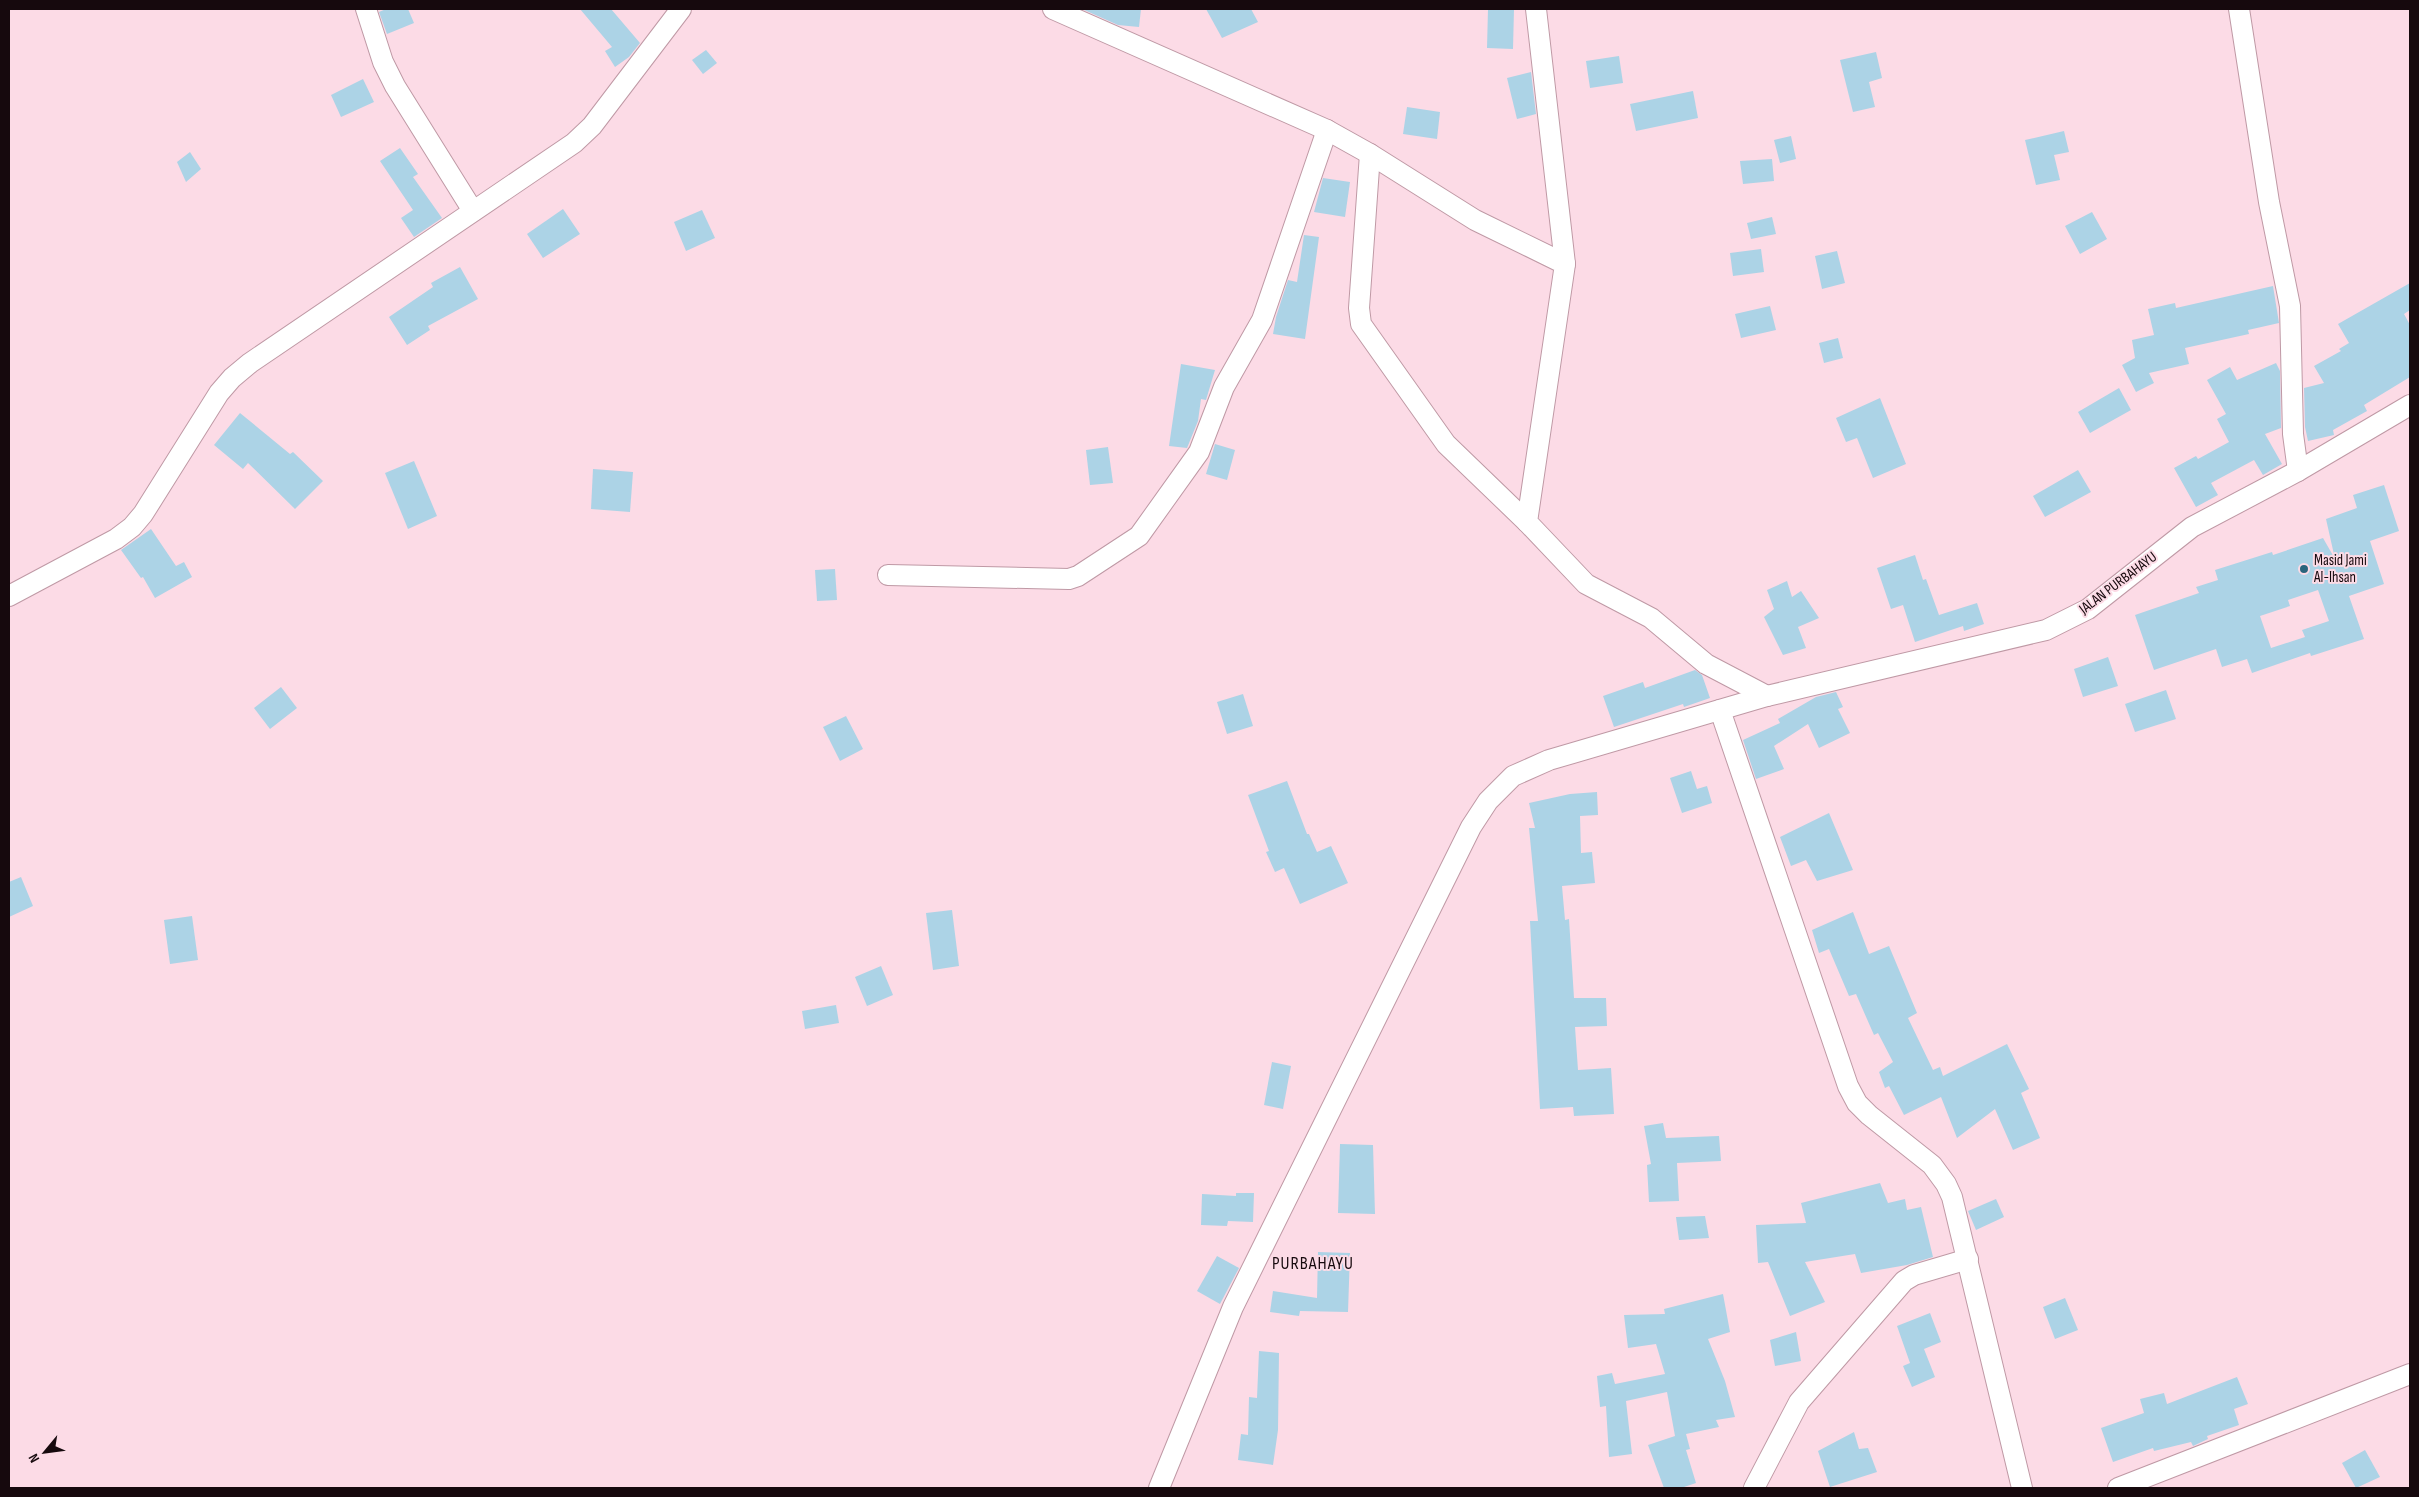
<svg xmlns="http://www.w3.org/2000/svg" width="2419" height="1497" font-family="'Sofia Sans Condensed',sans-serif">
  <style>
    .building { fill: #acd3e6; fill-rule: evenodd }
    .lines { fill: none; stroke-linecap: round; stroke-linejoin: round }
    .minor-casing { stroke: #bf99a5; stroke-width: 22 }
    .minor { stroke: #fff; stroke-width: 20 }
    .poi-dot { fill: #2a647d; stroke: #fcdbe6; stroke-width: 2 }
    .labels { text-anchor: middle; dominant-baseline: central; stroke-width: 4; stroke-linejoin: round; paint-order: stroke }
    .poi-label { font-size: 15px; fill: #16090d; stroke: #fcdbe6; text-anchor: start }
    .street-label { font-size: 15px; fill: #16090d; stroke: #fcdbe6 }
    .quarter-label { font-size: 18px; letter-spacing: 1px; fill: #16090d; stroke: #fcdbe6 }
  </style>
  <rect width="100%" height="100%" fill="#fcdbe6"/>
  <g class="building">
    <polygon points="386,9 408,9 414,23 387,34 379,12"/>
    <polygon points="580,9 611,9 640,43 629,57 615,67 605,51 612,47"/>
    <polygon points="1082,9 1141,9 1139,27 1118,25"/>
    <polygon points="1206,9 1251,9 1258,22 1222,38"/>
    <polygon points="1488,9 1514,9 1513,49 1487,48"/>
    <polygon points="706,50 717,63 703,74 692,60"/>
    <polygon points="1876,52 1882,78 1869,82 1875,107 1853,112 1840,60"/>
    <polygon points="1619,56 1623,83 1590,88 1586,61"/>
    <polygon points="1531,72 1536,114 1517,119 1507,78"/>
    <polygon points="363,79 374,102 341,117 331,95"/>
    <polygon points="1693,91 1698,118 1636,131 1630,104"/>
    <polygon points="1407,107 1440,112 1437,139 1403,134"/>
    <polygon points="2064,131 2069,152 2054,155 2060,180 2036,185 2025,140"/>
    <polygon points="1791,136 1796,159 1780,163 1774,140"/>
    <polygon points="400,148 418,174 413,177 442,218 414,237 401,218 413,210 380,161"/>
    <polygon points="190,152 201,169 186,182 177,162"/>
    <polygon points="1772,159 1774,181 1743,184 1740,161"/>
    <polygon points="1323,178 1350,182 1345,217 1314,212"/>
    <polygon points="563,209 580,234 543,258 527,234"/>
    <polygon points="702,210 715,238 686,251 674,222"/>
    <polygon points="2092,212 2107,239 2080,254 2065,226"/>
    <polygon points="1772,217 1776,234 1751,239 1747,223"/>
    <polygon points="1304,235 1319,237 1305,339 1273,334 1276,317 1288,280 1297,282"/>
    <polygon points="1761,249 1764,272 1733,276 1730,253"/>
    <polygon points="1837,251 1845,283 1822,289 1815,256"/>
    <polygon points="460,267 478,299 428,326 430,330 407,345 389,317 433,287 431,283"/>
    <polygon points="2410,283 2410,310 2404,314 2410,325 2410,377 2364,405 2367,411 2333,430 2334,435 2308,441 2305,427 2304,388 2324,383 2314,366 2341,351 2339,349 2349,343 2338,324"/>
    <polygon points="2273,286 2279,323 2248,330 2249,334 2185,348 2189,364 2149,373 2154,383 2136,392 2122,365 2135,358 2132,340 2154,335 2148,309 2175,303 2176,308"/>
    <polygon points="1770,306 1776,330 1741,338 1735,314"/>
    <polygon points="1838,338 1843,358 1824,363 1819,343"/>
    <polygon points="2276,363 2280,371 2281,428 2265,434 2282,464 2263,475 2254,460 2211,483 2218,495 2196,507 2174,468 2196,456 2198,459 2229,442 2217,419 2226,414 2207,380 2230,367 2237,380"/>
    <polygon points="1181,364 1215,370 1206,400 1201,399 1198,421 1187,448 1169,446"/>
    <polygon points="2119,388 2131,410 2090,433 2078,412"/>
    <polygon points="1880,398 1906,464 1873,478 1857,438 1846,442 1836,418"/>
    <polygon points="240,413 290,454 293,452 323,481 295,509 248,463 243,469 214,445"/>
    <polygon points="1215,444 1235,450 1227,480 1206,474"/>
    <polygon points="1108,447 1113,483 1090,485 1086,450"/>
    <polygon points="414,461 437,516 408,529 385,473"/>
    <polygon points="593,469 633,472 630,512 591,509"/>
    <polygon points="2078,470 2091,492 2045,517 2033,496"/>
    <path d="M2384 485 2399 531 2370 541 2384 584 2349 596 2364 639 2311 656 2310 653 2252 673 2247 659 2222 667 2216 649 2154 670 2135 615 2199 593 2196 587 2218 580 2215 570 2272 552 2273 555 2323 538 2335 559 2326 519 2357 508 2353 495ZM2318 590 2329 621 2302 630 2305 637 2271 648 2260 616 2290 606 2288 600Z"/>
    <polygon points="151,529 176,566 184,562 192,577 155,598 143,577 141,578 121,550"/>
    <polygon points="1915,555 1923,580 1926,579 1939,615 1977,603 1984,624 1964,631 1963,626 1915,642 1903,605 1891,609 1877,568"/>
    <polygon points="835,569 837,600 817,601 815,570"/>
    <polygon points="1787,581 1792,597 1801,591 1819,618 1798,627 1806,648 1783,655 1764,617 1774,609 1767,590"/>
    <polygon points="2108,657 2118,686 2083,697 2074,669"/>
    <polygon points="1695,670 1702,675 1710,698 1684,707 1683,704 1614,727 1603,696 1643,682 1645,688"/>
    <polygon points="281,687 297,708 270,729 254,708"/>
    <polygon points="2166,690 2176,719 2135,732 2125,704"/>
    <polygon points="1836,692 1843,707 1838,709 1850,733 1819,748 1808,724 1774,746 1784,769 1756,779 1743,740 1780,723 1778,719 1816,697"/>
    <polygon points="1243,694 1253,726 1227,734 1217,702"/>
    <polygon points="846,716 863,749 840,761 823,727"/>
    <polygon points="1691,771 1697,789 1707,786 1712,803 1682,813 1670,778"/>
    <polygon points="1287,781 1307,834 1309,834 1317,852 1331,846 1348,883 1300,904 1284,868 1275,872 1266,852 1269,851 1248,795"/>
    <polygon points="1597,792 1598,815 1580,816 1581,853 1592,852 1595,883 1562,886 1565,920 1569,919 1574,998 1606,998 1607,1026 1575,1027 1578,1070 1611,1068 1614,1114 1574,1116 1573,1107 1540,1109 1530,921 1538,921 1529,828 1535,828 1529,803 1570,794"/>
    <polygon points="1829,813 1853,870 1817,881 1806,860 1791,866 1780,837"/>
    <polygon points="21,877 33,906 9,917 9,882"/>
    <polygon points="952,910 959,966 933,970 926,913"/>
    <polygon points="1853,912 1869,954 1889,946 1917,1013 1908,1018 1933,1070 1940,1067 1943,1076 2007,1044 2029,1089 2021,1093 2040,1138 2013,1150 1995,1109 1957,1138 1941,1097 1904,1115 1889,1086 1885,1088 1879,1072 1893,1062 1878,1033 1874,1035 1856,994 1849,996 1829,949 1819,953 1812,930"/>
    <polygon points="192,916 198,960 170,964 164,920"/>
    <polygon points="881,966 893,995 867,1006 855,977"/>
    <polygon points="836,1005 839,1023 805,1029 802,1011"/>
    <polygon points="1272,1062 1291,1066 1283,1109 1264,1105"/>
    <polygon points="1663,1123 1666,1138 1719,1136 1721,1161 1677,1163 1679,1201 1649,1202 1647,1165 1651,1164 1644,1126"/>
    <polygon points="1340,1144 1373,1145 1375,1214 1338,1213"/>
    <polygon points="1880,1183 1888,1203 1905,1199 1907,1210 1921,1207 1933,1257 1907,1265 1861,1273 1855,1254 1805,1262 1825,1302 1790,1316 1768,1262 1758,1263 1756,1225 1806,1223 1801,1203"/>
    <polygon points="1236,1193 1254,1193 1253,1222 1228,1221 1227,1226 1201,1225 1202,1194 1236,1196"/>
    <polygon points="1996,1199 2004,1217 1976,1230 1968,1211"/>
    <polygon points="1705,1216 1709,1238 1679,1240 1676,1217"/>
    <polygon points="1318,1252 1350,1253 1348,1312 1300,1311 1299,1316 1270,1312 1273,1291 1317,1298"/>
    <polygon points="1217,1256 1239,1268 1220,1304 1197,1291"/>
    <polygon points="1723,1294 1730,1332 1708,1339 1725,1381 1735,1417 1716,1420 1719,1427 1686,1434 1690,1449 1686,1450 1696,1483 1681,1488 1664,1488 1648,1445 1675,1436 1667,1392 1626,1401 1632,1454 1609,1457 1606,1406 1600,1407 1597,1376 1612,1373 1615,1384 1665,1374 1656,1344 1628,1348 1624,1315 1665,1314 1664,1309"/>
    <polygon points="2065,1298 2078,1330 2055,1339 2043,1307"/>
    <polygon points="1930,1313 1941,1342 1924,1349 1935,1377 1912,1387 1903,1366 1910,1363 1897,1326"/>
    <polygon points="1796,1332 1801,1361 1775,1366 1770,1340"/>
    <polygon points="1259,1351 1279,1353 1278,1430 1273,1465 1238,1460 1241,1434 1248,1435 1249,1397 1257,1398"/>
    <polygon points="2237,1377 2248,1404 2234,1409 2239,1425 2207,1436 2208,1439 2193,1446 2191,1442 2154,1451 2153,1448 2113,1462 2101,1428 2144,1413 2140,1399 2164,1393 2167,1404"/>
    <polygon points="1854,1432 1859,1449 1868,1448 1877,1472 1830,1487 1818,1451"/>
    <polygon points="2365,1450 2380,1477 2356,1488 2342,1463"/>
  </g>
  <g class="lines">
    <g class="minor-casing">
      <g id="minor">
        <polyline points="366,9 383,62 395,86 473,211"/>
        <polyline points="1053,9 1327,130 1370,154 1475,220 1565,264 1527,522 1586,584 1651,618 1706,664 1767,696"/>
        <polyline points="1536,9 1565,264"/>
        <polyline points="2239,9 2269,202 2290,306 2293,434 2298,471"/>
        <polyline points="1370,154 1359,308 1361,324 1446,444 1527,522"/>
        <polyline points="888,575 1069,579 1078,576 1139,536 1199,452 1224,387 1262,320 1327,130"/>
        <polyline points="9,596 116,539 132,527 143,514 219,393 232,378 250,363 574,143 592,126 681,9"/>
        <polyline points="1720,710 1848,1086 1857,1103 1869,1115 1932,1165 1946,1184 1952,1197 2022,1488"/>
        <polyline points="1159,1488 1233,1307 1471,827 1488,801 1513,776 1549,760 1767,696 2046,630 2088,609 2192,527 2298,471 2410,405"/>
        <polyline points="1754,1488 1799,1402 1904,1281 1914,1275 1968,1259"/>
        <polyline points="2118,1488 2410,1374"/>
      </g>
    </g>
    <use href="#minor" class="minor"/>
  </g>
  <circle class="poi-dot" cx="2304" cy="569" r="5"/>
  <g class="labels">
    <g class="poi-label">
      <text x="2314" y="560">Masid Jami<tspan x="2314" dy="17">Al-Ihsan</tspan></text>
    </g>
    <g class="street-label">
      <text transform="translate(2118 583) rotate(-37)">JALAN PURBAHAYU</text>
    </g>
    <g class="quarter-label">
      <text x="1313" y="1263">PURBAHAYU</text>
    </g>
  </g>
  <rect width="2419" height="1497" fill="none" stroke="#16090d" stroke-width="20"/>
  <g transform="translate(45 1452) rotate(241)" stroke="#fcdbe6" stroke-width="4" paint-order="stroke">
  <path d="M0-4L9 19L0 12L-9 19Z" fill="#16090d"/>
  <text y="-8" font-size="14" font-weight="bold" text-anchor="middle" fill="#16090d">N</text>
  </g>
</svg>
